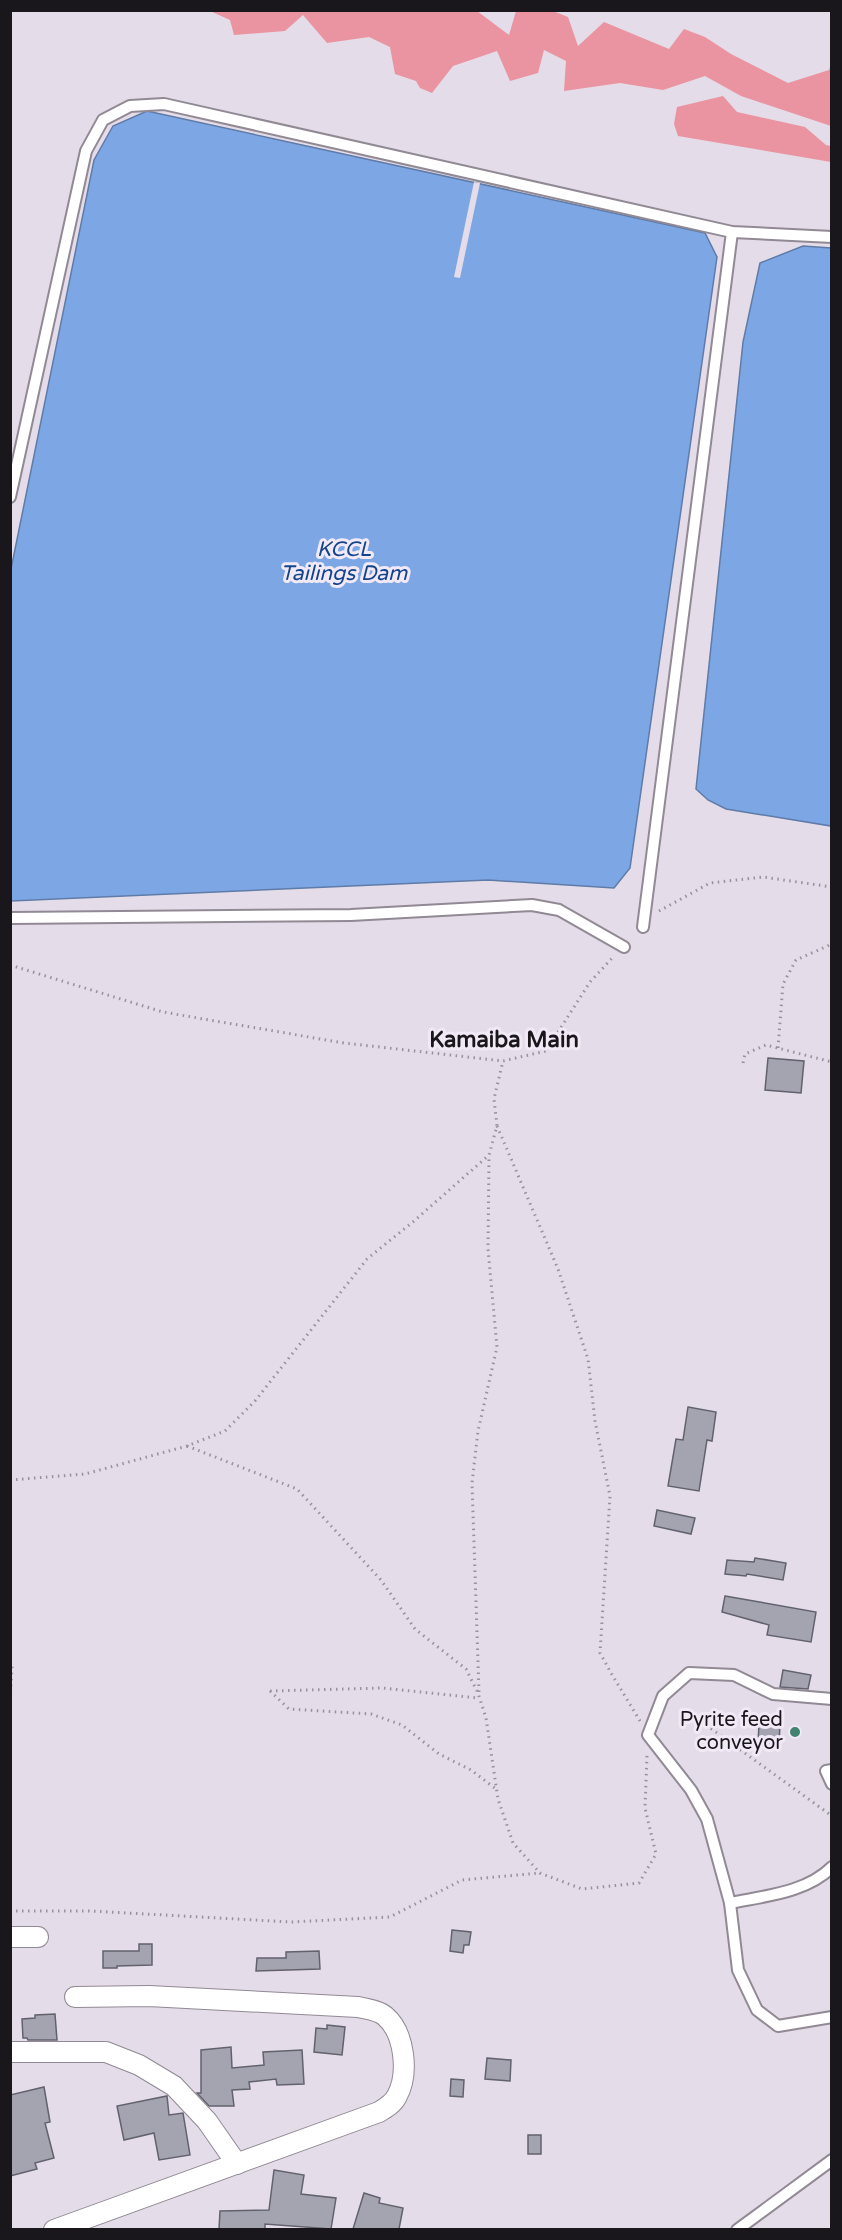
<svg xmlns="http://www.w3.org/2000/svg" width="842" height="2240" font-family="'Varela Round',sans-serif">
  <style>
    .forest { fill: #e994a0 }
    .water { fill: #7da6e5; stroke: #5f7ba8; stroke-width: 1.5 }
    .pier { fill: #e4dce8 }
    .building { fill: #a4a3b0; stroke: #62626d; stroke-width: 1.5 }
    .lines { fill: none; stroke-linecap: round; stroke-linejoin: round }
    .service-casing { stroke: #918994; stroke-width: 14 }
    .minor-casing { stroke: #918994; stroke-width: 22 }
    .path { stroke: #97929b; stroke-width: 3; stroke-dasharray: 1.5 4.5; stroke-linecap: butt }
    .service { stroke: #fff; stroke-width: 10 }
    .minor { stroke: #fff; stroke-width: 20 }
    .poi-dot { fill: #418271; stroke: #f1e9f5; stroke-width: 2 }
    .labels { text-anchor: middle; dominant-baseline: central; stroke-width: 6; stroke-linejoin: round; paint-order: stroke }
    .poi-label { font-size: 20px; fill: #19171b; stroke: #f1e9f5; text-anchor: end }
    .water-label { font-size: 21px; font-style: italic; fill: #12448d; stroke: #f1e9f5 }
    .quarter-label { font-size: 22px; font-weight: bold; fill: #19171b; stroke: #f1e9f5 }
  </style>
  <rect width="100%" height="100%" fill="#e4dce8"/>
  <g class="forest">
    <polygon points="389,11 477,11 509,35 516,11 553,11 568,17 578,46 604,22 669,49 684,29 705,37 731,54 788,83 829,70 831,64 831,126 741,96 705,76 663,90 620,83 564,91 566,61 544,50 538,73 510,81 497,51 453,66 432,93 420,88 416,81 395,74 390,47 369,37 327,43 303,15 285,31 234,35 230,20 210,11"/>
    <polygon points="723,96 737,112 805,127 826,145 831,146 831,162 678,136 674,124 677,107"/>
  </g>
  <g class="water">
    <polygon points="147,111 705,233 717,257 630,868 614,888 488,880 11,901 11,569 94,160 113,126"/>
    <polygon points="803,246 831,248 831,826 726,809 708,800 696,789 743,342 760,263"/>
  </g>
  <polygon class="pier" points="474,182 480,183 460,278 454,277"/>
  <g class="building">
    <polygon points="768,1058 804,1061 801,1093 765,1090"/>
    <polygon points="688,1407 716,1412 712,1441 707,1440 699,1491 668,1486 676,1439 683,1440"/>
    <polygon points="657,1510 695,1518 691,1534 654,1526"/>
    <polygon points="755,1558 786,1563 783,1580 747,1574 746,1576 725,1574 727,1560 754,1562"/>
    <polygon points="725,1596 816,1612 811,1642 767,1635 769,1625 722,1612"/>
    <polygon points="783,1670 811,1675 808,1689 780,1687"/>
    <polygon points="759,1722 780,1723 779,1747 758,1746"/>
    <polygon points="452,1930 471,1932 469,1945 464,1945 463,1953 450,1951"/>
    <polygon points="139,1944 152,1944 152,1965 117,1966 117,1968 103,1968 103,1951 139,1951"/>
    <polygon points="319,1951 320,1969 256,1971 257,1958 286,1958 286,1952"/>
    <polygon points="55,2014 57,2040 28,2040 27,2038 23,2038 22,2019 35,2018 35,2015"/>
    <polygon points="327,2025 345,2027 342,2055 314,2052 316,2028 327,2029"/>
    <polygon points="231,2047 232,2068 264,2065 263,2052 302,2050 304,2084 277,2085 276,2079 249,2082 250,2089 232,2090 234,2106 209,2106 197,2093 201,2093 201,2050"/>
    <polygon points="487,2058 511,2060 510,2081 485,2079"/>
    <polygon points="451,2079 464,2080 463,2097 450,2096"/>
    <polygon points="44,2087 50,2122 45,2123 54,2158 35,2163 37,2169 10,2176 10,2095"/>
    <polygon points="167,2096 169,2115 183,2113 190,2155 159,2160 154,2133 124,2140 117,2106"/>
    <rect x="528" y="2135" width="13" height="19"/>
    <polygon points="274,2170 304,2175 301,2194 336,2198 331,2229 265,2224 265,2229 219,2229 220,2211 269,2210"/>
    <polygon points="364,2193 380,2198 379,2203 403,2208 399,2229 353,2229"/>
  </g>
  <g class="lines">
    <g class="service-casing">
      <g id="service">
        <polyline points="10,497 86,151 103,120 130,106 164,104 732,232 832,237"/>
        <polyline points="10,918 351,915 532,905 559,910 624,947"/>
        <polyline points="643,927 732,232"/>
        <polyline points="832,1699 773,1694 734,1675 689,1673 663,1696 648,1735 691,1790 707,1819 730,1903 738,1970 757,2010 778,2026 832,2017"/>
        <polyline points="832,1770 826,1771 832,1784"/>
        <path d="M730 1903C764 1896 806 1893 832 1867"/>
        <polyline points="737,2230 832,2160"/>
      </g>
    </g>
    <g class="minor-casing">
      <g id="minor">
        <polyline points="10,1937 38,1937"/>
        <polyline points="10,2052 106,2052 139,2065 174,2086 207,2121 237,2164"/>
        <path d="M54 2230 379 2112C386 2108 393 2104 397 2096 409 2074 405 2033 385 2016 378 2010 366 2009 358 2007L149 1996 75 1997"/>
      </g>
    </g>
    <g class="path">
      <polyline points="659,911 710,883 763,877 832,887"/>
      <polyline points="10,965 163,1012 344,1043 503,1061"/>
      <polyline points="778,1048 783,984 796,960 832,944"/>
      <polyline points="743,1063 745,1054 766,1045 832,1062"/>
      <polyline points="497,1126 558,1269 588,1359 595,1421 610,1496 600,1653 611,1673 640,1721"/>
      <polyline points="187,1446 297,1489 381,1580 415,1629 466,1669 478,1693 486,1718 498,1799 513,1843 540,1873 582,1889 639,1883 656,1854 645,1808 647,1755"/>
      <polyline points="10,1480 85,1474 187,1446 225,1431 255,1401 367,1259 414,1221 489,1155 497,1126 494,1099 503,1061 546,1051 590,982 614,956"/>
      <polyline points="10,1661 12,1666 10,1702"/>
      <polyline points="270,1691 382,1688 478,1698"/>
      <polyline points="270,1691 289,1709 371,1714 402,1725 439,1754 471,1770 496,1789"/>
      <polyline points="479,1692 472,1483 478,1431 497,1347 488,1249 489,1156"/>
      <polyline points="706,1725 832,1816"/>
      <polyline points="10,1815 11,1819"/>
      <polyline points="10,1911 91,1911 291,1922 390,1917 462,1880 540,1873"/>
    </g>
    <use href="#service" class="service"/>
    <use href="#minor" class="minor"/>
  </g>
  <circle class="poi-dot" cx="795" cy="1732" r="6"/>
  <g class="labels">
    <g class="poi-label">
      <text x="783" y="1720">Pyrite feed<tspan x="783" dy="23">conveyor</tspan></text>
    </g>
    <g class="water-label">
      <text x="344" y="549">KCCL<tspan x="344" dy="24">Tailings Dam</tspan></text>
    </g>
    <g class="quarter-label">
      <text x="504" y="1040">Kamaiba Main</text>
    </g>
  </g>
  <rect width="842" height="2240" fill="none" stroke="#19171b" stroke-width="24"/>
</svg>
